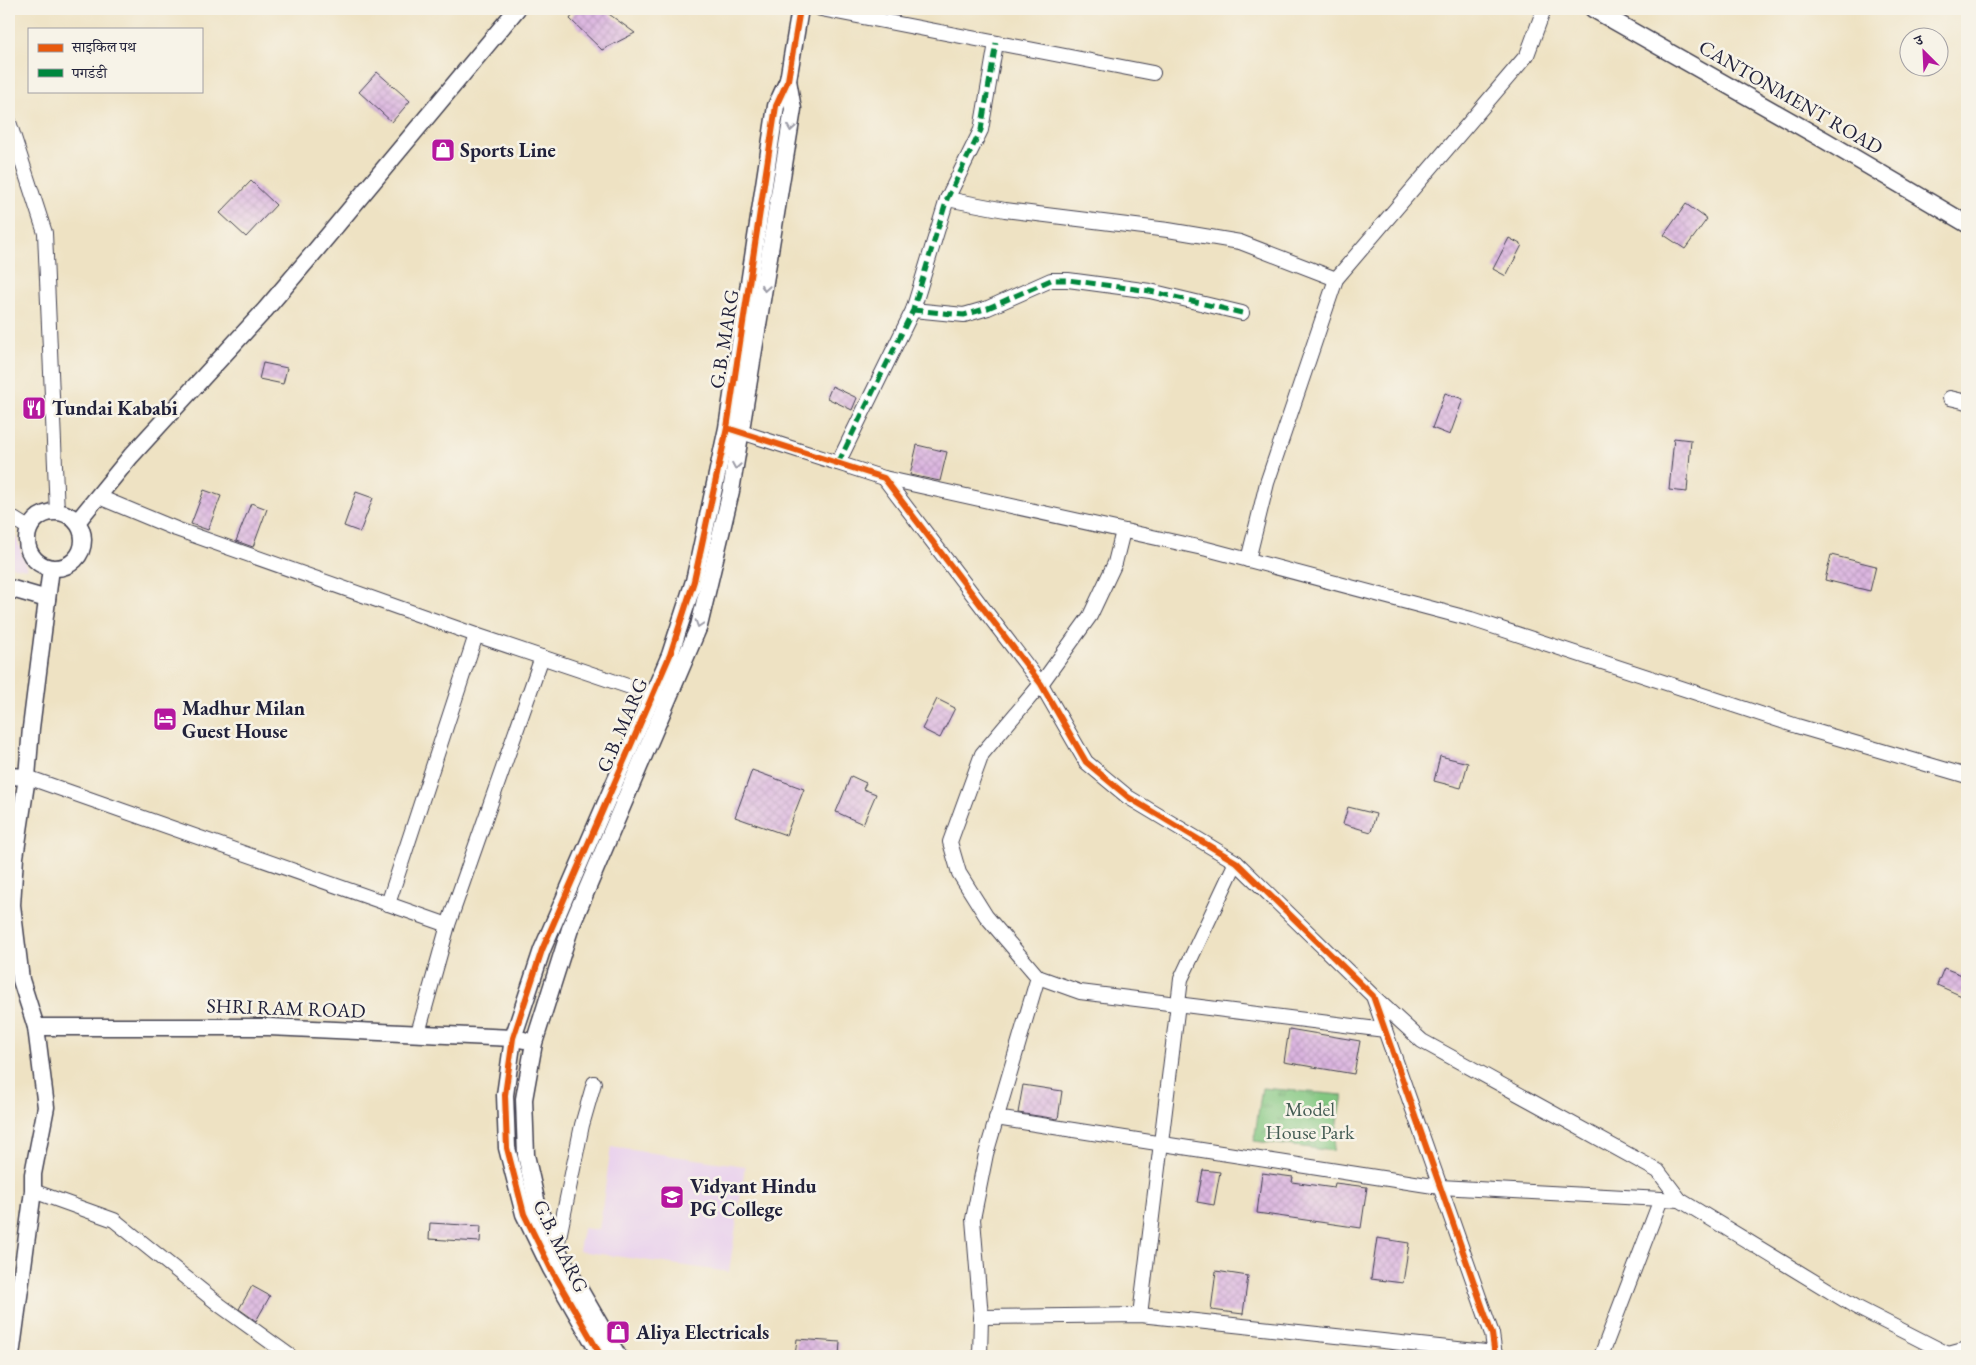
<svg xmlns="http://www.w3.org/2000/svg" width="1976" height="1365" font-family="'EB Garamond','Noto Serif Devanagari',serif">
  <style>
    .built { fill: #e9d1ed }
    .grass { fill: url(#grass-tufts); stroke: #52745e }
    .building { fill: url(#building-cross-hatch) }
    .lines { fill: none; stroke-linecap: round; stroke-linejoin: round }
    .minor-casing { stroke: #413f4f; stroke-width: 16 }
    .tertiary-casing { stroke: #413f4f; stroke-width: 19 }
    .minor { stroke: #fff; stroke-width: 14 }
    .tertiary { stroke: #fff; stroke-width: 16 }
    .quiet { stroke: #00873e; stroke-width: 5; stroke-dasharray: 10 5; stroke-linecap: butt }
    .cycleway-casing { stroke: #f7f3e8; stroke-width: 9 }
    .cycleway { stroke: #e8590c; stroke-width: 6 }
    .oneway { stroke: #9c9ca7 }
    .labels { text-anchor: middle; dominant-baseline: central; stroke-width: 5; stroke-linejoin: round; paint-order: stroke }
    .street-label { font-size: 20px; fill: #22223b; stroke: #f7f3e8 }
    .poi-label { font-size: 20px; font-weight: bold; fill: #22223b; stroke: #f7f3e8; text-anchor: start }
    .park-label { font-size: 20px; fill: #445c54; stroke: #f7f3e8 }
  </style>
  <defs>
    <pattern id="grass-tufts" width="24" height="20" patternUnits="userSpaceOnUse" patternTransform="scale(1.25)"><rect width="24" height="20" fill="#83c781"/><path d="M3 7l-1-3M5 7V3M7 7l1-3M15 17l-1-3M17 17v-4M19 17l1-3" fill="none" stroke="#6ba16b"/></pattern>
    <pattern id="building-cross-hatch" width="8" height="8" patternUnits="userSpaceOnUse" patternTransform="scale(1.25)"><rect width="8" height="8" fill="#dbb5e0"/><path d="M0 0l8 8M0 8l8-8" fill="none" stroke="#bc9bc1"/></pattern>
  </defs>
  <rect width="100%" height="100%" fill="#f7f3e8"/>
  <filter id="ink" filterUnits="userSpaceOnUse"><feTurbulence type="fractalNoise" baseFrequency=".02" numOctaves="2"/><feDisplacementMap in="SourceGraphic" scale="10" xChannelSelector="R" yChannelSelector="G"/><feConvolveMatrix kernelMatrix="1 2 1 2 8 2 1 2 1" color-interpolation-filters="sRGB"/></filter>
  <filter id="wash" filterUnits="userSpaceOnUse"><feTurbulence type="fractalNoise" baseFrequency=".0096" numOctaves="4" result="noise"/><feDisplacementMap in="SourceGraphic" scale="20" xChannelSelector="R" yChannelSelector="G"/><feGaussianBlur stdDeviation="1.12" result="paint"/><feColorMatrix in="noise" values="0 0 0 0 0 0 0 0 0 0 0 0 0 0 0 0 0 1.4 0 .05"/><feComposite in="paint" operator="in"/></filter>
  <g filter="url(#wash)">
    <rect width="100%" height="100%" fill="#eee2c3"/>
    <g class="built">
      <polygon points="9,533 16,537 27,569 9,566"/>
      <polygon points="611,1147 745,1166 729,1272 579,1251 583,1228 599,1230"/>
    </g>
    <polygon class="grass" points="1262,1088 1343,1095 1333,1151 1254,1141"/>
    <g id="blocks">
      <g class="building">
        <polygon points="577,9 602,9 635,33 602,50 570,19"/>
        <polygon points="377,72 410,101 392,122 359,92"/>
        <polygon points="251,181 276,205 246,237 220,213"/>
        <polygon points="1686,204 1707,219 1685,249 1664,235"/>
        <polygon points="1509,238 1522,245 1506,276 1493,269"/>
        <polygon points="263,363 287,368 283,384 259,379"/>
        <polygon points="832,386 857,398 852,410 827,398"/>
        <polygon points="1445,393 1463,399 1450,435 1432,428"/>
        <polygon points="1674,438 1691,440 1687,492 1669,490"/>
        <polygon points="917,445 947,452 940,481 910,475"/>
        <polygon points="204,490 221,496 208,530 191,524"/>
        <polygon points="356,492 373,498 360,532 344,526"/>
        <polygon points="251,503 267,509 253,547 236,541"/>
        <polygon points="1831,555 1876,566 1870,591 1825,580"/>
        <polygon points="937,699 955,708 940,738 922,729"/>
        <polygon points="1440,756 1468,763 1461,788 1434,781"/>
        <polygon points="752,770 804,789 786,835 735,817"/>
        <polygon points="851,776 866,783 863,789 876,794 863,824 836,812"/>
        <polygon points="1348,807 1376,814 1371,832 1343,824"/>
        <polygon points="1944,968 1967,977 1967,990 1964,997 1937,985"/>
        <polygon points="1289,1029 1360,1041 1354,1074 1284,1062"/>
        <polygon points="1023,1085 1062,1091 1058,1119 1018,1113"/>
        <polygon points="1203,1170 1220,1172 1214,1205 1197,1202"/>
        <polygon points="1262,1173 1293,1177 1292,1182 1334,1188 1335,1183 1367,1187 1361,1228 1257,1213"/>
        <polygon points="430,1223 481,1226 480,1242 429,1239"/>
        <polygon points="1377,1238 1409,1243 1403,1283 1371,1279"/>
        <polygon points="1216,1271 1248,1276 1243,1314 1211,1310"/>
        <polygon points="252,1286 270,1296 256,1321 239,1309"/>
        <polygon points="797,1339 840,1342 839,1356 795,1356"/>
      </g>
    </g>
  </g>
  <g filter="url(#ink)">
    <use href="#blocks" fill-opacity="0" stroke="#413f4f" stroke-width="1"/>
    <g class="lines">
      <g class="minor-casing">
        <g id="minor">
          <polyline points="821,9 1153,73"/>
          <polyline points="9,122 45,233 57,512"/>
          <polyline points="947,199 1005,210 1168,230 1240,242 1336,279"/>
          <polyline points="913,310 964,315 988,308 1051,280 1068,280 1150,291 1242,313"/>
          <polyline points="1950,398 1967,402"/>
          <polyline points="732,429 884,478 1041,684 1086,762 1128,797 1236,862 1373,996 1492,1334 1495,1356"/>
          <polyline points="838,463 913,310 947,199 981,130 996,43"/>
          <polyline points="884,478 1207,549 1471,619 1797,726 1967,776"/>
          <polyline points="99,497 176,529 476,635 663,698"/>
          <polyline points="9,516 30,529"/>
          <polyline points="1123,531 1115,563 1090,616 1041,684 982,754 950,842 959,873 986,916 1038,977 1080,992 1385,1030"/>
          <polyline points="1248,560 1267,483 1336,279 1527,55 1544,9"/>
          <polyline points="27,777 448,925"/>
          <polyline points="388,904 476,635"/>
          <polyline points="1375,998 1422,1041 1658,1171 1680,1200 1856,1307 1948,1354"/>
          <polyline points="418,1033 448,925 542,657"/>
          <polyline points="996,1118 1440,1187 1680,1200"/>
          <polyline points="33,1191 114,1220 221,1306 290,1356"/>
          <polyline points="557,1247 582,1125 594,1083"/>
          <polyline points="1140,1315 1181,979 1236,862"/>
          <polyline points="981,1317 1140,1315 1495,1353"/>
          <polyline points="980,1356 981,1317 973,1219 986,1154 1038,977"/>
          <polyline points="1601,1356 1661,1199"/>
          <polyline points="1946,1356 1948,1354 1967,1349"/>
        </g>
      </g>
      <g class="tertiary-casing">
        <g id="tertiary">
          <polyline points="1593,9 1826,141 1967,224"/>
          <circle cx="55" cy="540" r="28"/>
          <polyline points="77,522 131,456 265,310 316,250 517,9"/>
          <polyline points="9,588 47,599"/>
          <polyline points="9,776 27,777"/>
          <polyline points="36,1027 269,1027 513,1038 524,1040"/>
          <polyline points="11,1356 33,1191 33,1174 46,1107 36,1027 21,980 12,905 15,857 27,777 31,728 51,568"/>
          <polyline points="601,1356 551,1269 524,1214 507,1148 505,1095 513,1038 542,950 670,655 694,581 727,428 776,106 788,80 800,9"/>
          <polyline points="618,1356 563,1261 538,1208 526,1155 524,1099 534,1043 570,929 699,626 731,491 793,109 788,80"/>
        </g>
      </g>
      <use href="#minor" class="minor"/>
      <use href="#tertiary" class="tertiary"/>
      <g class="quiet">
        <polyline points="913,310 964,315 988,308 1051,280 1068,280 1150,291 1242,313"/>
        <polyline points="838,463 913,310 947,199 981,130 996,43"/>
      </g>
      <g class="cycleway-casing">
        <g id="cycleway">
          <polyline points="727,428 884,478 1041,684 1086,762 1128,797 1236,862 1373,996 1492,1334 1495,1356"/>
          <polyline points="601,1356 551,1269 524,1214 507,1148 505,1095 513,1038 542,950 670,655 694,581 727,428 776,106 788,80 800,9"/>
        </g>
      </g>
      <use href="#cycleway" class="cycleway"/>
    </g>
    <defs><path id="oneway-chevron" d="M-2-3.5L2.5 0L-2 3.5" fill="none" stroke-width="1.6" stroke-linecap="round" stroke-linejoin="round" transform="scale(1.25)"/></defs>
    <g class="oneway">
      <use href="#oneway-chevron" transform="translate(791 128) rotate(99)"/>
      <use href="#oneway-chevron" transform="translate(765 288) rotate(99)"/>
      <use href="#oneway-chevron" transform="translate(736 466) rotate(100)"/>
      <use href="#oneway-chevron" transform="translate(699 624) rotate(108)"/>
    </g>
  </g>
  <defs>
    <g id="shop-square" transform="scale(1.25)"><rect x="-9" y="-9" width="18" height="18" rx="4" fill="#b5179e" stroke="#f7f3e8"/><path d="M-5-2.5h2.3a2.7 3.5 0 0 1 5.4 0H5L5.5 6h-11ZM-1.5-2.5h3a1.5 2.3 0 0 0-3 0Z" fill="#fff"/></g>
    <g id="restaurant-square" transform="scale(1.25)"><rect x="-9" y="-9" width="18" height="18" rx="4" fill="#b5179e" stroke="#f7f3e8"/><path d="M-5-6h1v4h1v-4h1v4h1v-4h1v5L-1.5 .5V6h-2V.5L-5-1ZM5-6V6H3V1.5H1.5Q1.5-4 5-6Z" fill="#fff"/></g>
    <g id="hotel-square" transform="scale(1.25)"><rect x="-9" y="-9" width="18" height="18" rx="4" fill="#b5179e" stroke="#f7f3e8"/><path d="M-6-4.5h1.5V1H6V5H4.5V3h-9V5H-6ZM-4 0a1.8 1.8 0 1 1 3.6 0ZM.5 0V-2.5h3Q6-2.5 6 0Z" fill="#fff"/></g>
    <g id="university-square" transform="scale(1.25)"><rect x="-9" y="-9" width="18" height="18" rx="4" fill="#b5179e" stroke="#f7f3e8"/><path d="M0-5L7-2L0 1L-7-2ZM-4 1L0 2.5L4 1V4Q0 6-4 4Z" fill="#fff"/></g>
  </defs>
  <g fill-rule="evenodd">
    <use href="#shop-square" x="443" y="150"/>
    <use href="#restaurant-square" x="34" y="408"/>
    <use href="#hotel-square" x="165" y="719"/>
    <use href="#university-square" x="672" y="1197"/>
    <use href="#shop-square" x="618" y="1332"/>
  </g>
  <g class="labels">
    <g class="street-label">
      <text transform="translate(1791 97) rotate(30)">CANTONMENT ROAD</text>
      <text transform="translate(724 339) rotate(-81)">G.B. MARG</text>
      <text transform="translate(622 725) rotate(-67)">G.B. MARG</text>
      <text transform="translate(286 1008) rotate(2)">SHRI RAM ROAD</text>
      <text transform="translate(561 1246) rotate(64)">G.B. MARG</text>
    </g>
    <g class="poi-label">
      <text x="460" y="150">Sports Line</text>
      <text x="52" y="408">Tundai Kababi</text>
      <text x="182" y="708">Madhur Milan<tspan x="182" dy="23">Guest House</tspan></text>
      <text x="690" y="1186">Vidyant Hindu<tspan x="690" dy="23">PG College</tspan></text>
      <text x="636" y="1332">Aliya Electricals</text>
    </g>
    <g class="park-label">
      <text x="1310" y="1109">Model<tspan x="1310" dy="23">House Park</tspan></text>
    </g>
  </g>
  <rect width="1976" height="1365" fill="none" stroke="#f7f3e8" stroke-width="30"/>
  <rect x="28" y="28" width="175" height="65" fill="#f7f3e8" stroke="#a29fa3"/>
  <rect x="38" y="44" width="25" height="8" fill="#e8590c" stroke="#a29fa3"/>
  <text x="72" y="52" font-size="15" fill="#22223b">साइकिल पथ</text>
  <rect x="38" y="69" width="25" height="8" fill="#00873e" stroke="#a29fa3"/>
  <text x="72" y="78" font-size="15" fill="#22223b">पगडंडी</text>
  <g transform="translate(1924 52) rotate(336)"><circle r="24" fill="#f7f3e8" stroke="#a29fa3"/>
  <path d="M0-4L9 19L0 12L-9 19Z" fill="#b5179e"/>
  <text y="-8" font-size="14" font-weight="bold" text-anchor="middle" fill="#22223b">उ</text>
  </g>
</svg>
